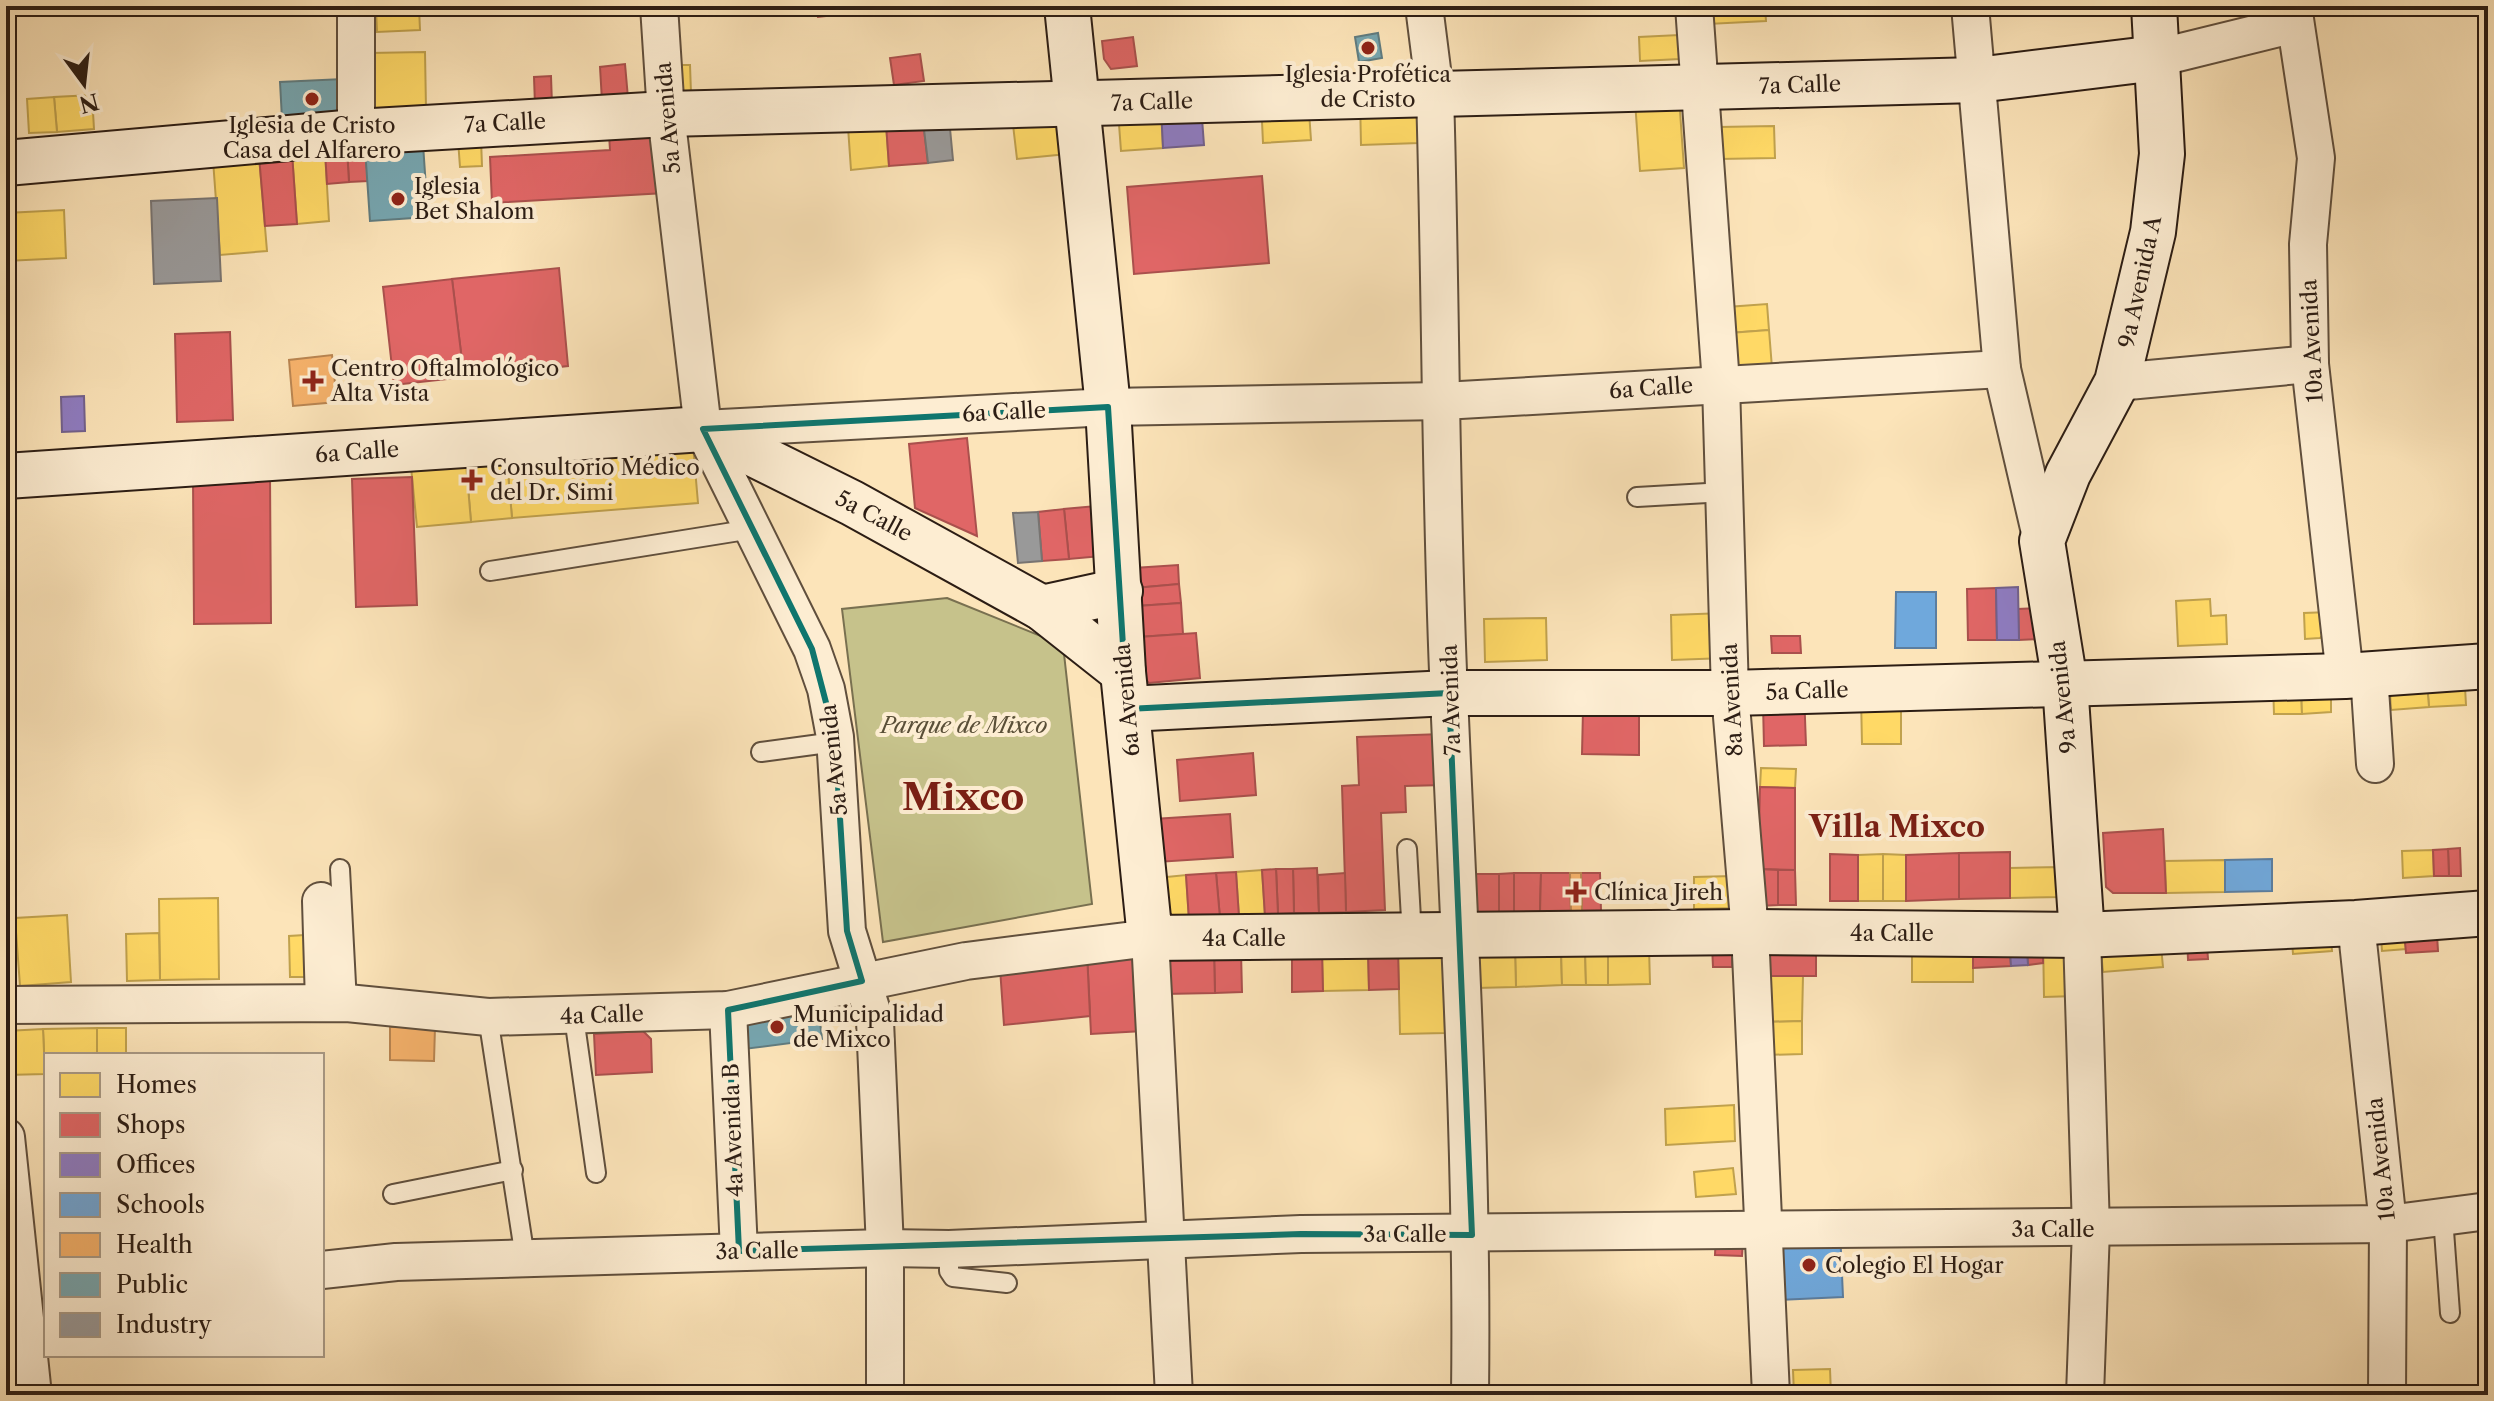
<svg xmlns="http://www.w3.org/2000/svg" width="2494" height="1401" font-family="'Libre Caslon Text',serif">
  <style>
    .green { fill: #c6c28b; stroke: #797050; stroke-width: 2 }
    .homes { fill: #ffd966; stroke: #c0a14d; stroke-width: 2 }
    .shops { fill: #e06666; stroke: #aa504d; stroke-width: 2 }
    .offices { fill: #8e7cc3; stroke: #71608e; stroke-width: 2 }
    .schools { fill: #6fa8dc; stroke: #5b7ea0; stroke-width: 2 }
    .health { fill: #f6b26b; stroke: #b98551; stroke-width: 2 }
    .public { fill: #76a5af; stroke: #607c80; stroke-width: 2 }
    .industry { fill: #999; stroke: #787471; stroke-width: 2 }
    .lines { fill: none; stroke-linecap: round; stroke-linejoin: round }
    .lane-casing { stroke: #604f3d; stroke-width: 22 }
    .street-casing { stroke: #604f3d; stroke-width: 40 }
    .secondary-casing { stroke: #2c1d14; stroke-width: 48 }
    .lane { stroke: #fdedd2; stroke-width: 18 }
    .street { stroke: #fdedd2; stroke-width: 36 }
    .secondary { stroke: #fdedd2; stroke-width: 44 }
    .marked { fill: none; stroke: #0f766e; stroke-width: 6; stroke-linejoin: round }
    .poi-dot { fill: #8f2418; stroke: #fdedd2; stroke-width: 3 }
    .labels { text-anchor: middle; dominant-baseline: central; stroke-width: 8; stroke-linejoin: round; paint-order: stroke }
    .poi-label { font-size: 22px; fill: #2c1d14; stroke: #fdedd2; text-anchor: start }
    .street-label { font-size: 22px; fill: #2c1d14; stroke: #fdedd2 }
    .park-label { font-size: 22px; font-style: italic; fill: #5a4f38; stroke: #fdedd2 }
    .district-label { font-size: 30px; font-weight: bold; fill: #7a1f14; stroke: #fdedd2 }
    .town-label { font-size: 38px; font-weight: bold; fill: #7a1f14; stroke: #fdedd2 }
  </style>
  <rect width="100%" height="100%" fill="#fce4b9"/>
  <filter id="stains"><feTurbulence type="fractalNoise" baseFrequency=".0025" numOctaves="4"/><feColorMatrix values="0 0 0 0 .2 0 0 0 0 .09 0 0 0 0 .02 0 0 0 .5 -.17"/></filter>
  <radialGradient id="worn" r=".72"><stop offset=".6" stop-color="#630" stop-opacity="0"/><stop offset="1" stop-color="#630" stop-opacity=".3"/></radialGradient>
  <polygon class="green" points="947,598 1063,645 1092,904 883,942 842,609"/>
  <g class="homes">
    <polygon points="1707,6 1765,6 1766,21 1708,24"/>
    <polygon points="419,7 420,30 377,32 376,9"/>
    <polygon points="1679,35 1680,59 1640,61 1639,37"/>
    <polygon points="425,52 426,109 371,111 369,53"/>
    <polygon points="674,65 690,65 691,93 676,94"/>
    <polygon points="92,95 94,129 57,132 54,97"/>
    <polygon points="1417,96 1419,143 1361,145 1360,98"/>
    <polygon points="54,97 57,132 29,133 27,99"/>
    <polygon points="1308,97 1311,140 1263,143 1261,100"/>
    <polygon points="1679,97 1684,168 1640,171 1635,101"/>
    <polygon points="1161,108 1163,148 1121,151 1118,111"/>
    <polygon points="1063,111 1067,154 1017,159 1012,116"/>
    <polygon points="886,124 889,166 851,170 848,127"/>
    <polygon points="1774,126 1775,158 1719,159 1719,127"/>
    <polygon points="481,139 482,166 460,167 458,140"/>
    <polygon points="325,151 329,221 297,224 292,153"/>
    <polygon points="259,156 267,251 220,255 213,160"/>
    <polygon points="64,210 66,258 6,261 6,213"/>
    <polygon points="1767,304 1769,330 1729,333 1727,307"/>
    <polygon points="1769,330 1772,368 1732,371 1729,333"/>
    <polygon points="693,445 698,503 512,518 507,461"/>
    <polygon points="507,461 512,518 471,522 466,463"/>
    <polygon points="466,463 471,522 417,527 411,467"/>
    <polygon points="2210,599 2211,616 2226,615 2227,644 2178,646 2176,601"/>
    <polygon points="2329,612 2329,629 2320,638 2305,639 2304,613"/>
    <polygon points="1724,613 1726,658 1672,660 1671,615"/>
    <polygon points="1546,618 1547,660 1485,662 1484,619"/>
    <polygon points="2464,669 2466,705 2429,707 2426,671"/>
    <polygon points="2426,671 2429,707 2391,710 2389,674"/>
    <polygon points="2301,682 2302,714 2274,714 2273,683"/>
    <polygon points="2301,682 2331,682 2331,712 2302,714"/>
    <polygon points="1861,697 1901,697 1901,744 1862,744"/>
    <polygon points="1761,768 1796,769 1795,788 1760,787"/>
    <polygon points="2433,850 2434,876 2403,878 2402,851"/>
    <polygon points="1883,854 1906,855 1906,901 1883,901"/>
    <polygon points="1883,854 1883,901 1858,901 1858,855"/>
    <polygon points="2225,860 2225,892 2166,893 2165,861"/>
    <polygon points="2061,867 2062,897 2010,898 2010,868"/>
    <polygon points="1262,870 1265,916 1239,917 1236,872"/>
    <polygon points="1186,875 1189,920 1159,916 1157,878"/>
    <polygon points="1732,876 1733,908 1694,909 1694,877"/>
    <polygon points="218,898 219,979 160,980 159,899"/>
    <polygon points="67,915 71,982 20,986 15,918"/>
    <polygon points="2403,921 2406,949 2382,951 2380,923"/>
    <polygon points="2330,926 2332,951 2293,954 2291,928"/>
    <polygon points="159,933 160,980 127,981 126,934"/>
    <polygon points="321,934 322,977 290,977 289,936"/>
    <polygon points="2075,936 2076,996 2044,997 2043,937"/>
    <polygon points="2160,936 2163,967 2103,972 2100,941"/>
    <rect x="1912" y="939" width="61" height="43"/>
    <polygon points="1649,948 1650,984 1608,985 1608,949"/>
    <polygon points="1561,949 1562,985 1516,987 1515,950"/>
    <polygon points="1561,949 1585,949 1586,985 1562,985"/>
    <polygon points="1585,949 1608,949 1608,985 1586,985"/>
    <polygon points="1443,950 1445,1033 1400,1034 1398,951"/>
    <polygon points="1515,950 1516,987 1476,988 1475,951"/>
    <polygon points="1322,952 1368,952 1369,990 1323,991"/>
    <polygon points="1765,976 1803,976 1802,1021 1764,1022"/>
    <polygon points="1802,1021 1802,1054 1765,1055 1764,1022"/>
    <rect x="97" y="1028" width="29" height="27"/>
    <polygon points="97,1028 97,1055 46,1055 45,1074 43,1029"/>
    <polygon points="43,1029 45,1074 6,1075 6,1031"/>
    <polygon points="1734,1105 1735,1141 1666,1145 1665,1109"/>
    <polygon points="1733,1168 1736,1194 1696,1197 1694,1172"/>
    <polygon points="1830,1369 1831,1395 1794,1395 1793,1370"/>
  </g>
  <g class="shops">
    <polygon points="816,6 879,6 879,10 818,17"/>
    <polygon points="1133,37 1137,66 1111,69 1104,59 1102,41"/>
    <polygon points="920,54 924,81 894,85 890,58"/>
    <polygon points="625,64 628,98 602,101 600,67"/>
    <polygon points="551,76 552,105 535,105 534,77"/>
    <polygon points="923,121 928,163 889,166 886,124"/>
    <polygon points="661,131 665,193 492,203 490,157 610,150 609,134"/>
    <polygon points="365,148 368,181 349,182 347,149"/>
    <polygon points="347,149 349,182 327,184 325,151"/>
    <polygon points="292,153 297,224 265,226 259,156"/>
    <polygon points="1262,176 1269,263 1134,274 1127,187"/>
    <polygon points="559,268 568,366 464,377 452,279"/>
    <polygon points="452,279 464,377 394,385 383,287"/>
    <polygon points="230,332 233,420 177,422 175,334"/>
    <polygon points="12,405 13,435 6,435 6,406"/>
    <polygon points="967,438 977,536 915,508 909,444"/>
    <polygon points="270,476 271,623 194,624 193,477"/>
    <polygon points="412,477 417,605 356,607 352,479"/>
    <polygon points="1096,506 1101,556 1069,559 1064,509"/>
    <polygon points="1064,509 1069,559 1042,561 1038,512"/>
    <polygon points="1178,565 1179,584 1135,588 1134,568"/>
    <polygon points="1179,584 1181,603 1137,606 1135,588"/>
    <polygon points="1996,588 1997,640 1968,640 1967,589"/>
    <polygon points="1181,603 1183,634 1139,637 1137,606"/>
    <polygon points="2042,608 2042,639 2019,640 2018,609"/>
    <polygon points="1196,633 1200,678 1149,683 1142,676 1139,637"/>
    <polygon points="1771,636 1800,636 1801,653 1772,653"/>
    <polygon points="1804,692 1806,745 1764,746 1763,704"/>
    <polygon points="1583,710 1639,711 1639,755 1582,754"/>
    <polygon points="1442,734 1444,785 1405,786 1406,812 1381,813 1385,910 1346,912 1342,786 1359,785 1357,737"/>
    <polygon points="1253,753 1256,795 1180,801 1177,760"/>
    <polygon points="1760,787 1795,788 1795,870 1758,869"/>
    <polygon points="1230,814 1233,857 1157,862 1154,819"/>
    <polygon points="2163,829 2166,893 2113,893 2106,887 2103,833"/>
    <polygon points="2460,848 2461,876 2449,876 2448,849"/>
    <polygon points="2448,849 2449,876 2434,876 2433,850"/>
    <polygon points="2010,852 2010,898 1959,899 1959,853"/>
    <polygon points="1959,853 1959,899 1906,901 1906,855"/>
    <polygon points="1830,854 1858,855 1858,901 1830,901"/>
    <polygon points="1317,868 1319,913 1294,913 1293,869"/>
    <polygon points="1276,869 1293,869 1294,913 1278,914"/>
    <polygon points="1276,869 1278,914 1265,916 1262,870"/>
    <polygon points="1758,869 1778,870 1778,905 1758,906"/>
    <polygon points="1778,870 1795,870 1796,905 1778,905"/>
    <polygon points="1236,872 1239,917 1220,918 1216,873"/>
    <polygon points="1216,873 1220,918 1189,920 1186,875"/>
    <polygon points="1345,873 1346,912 1319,913 1318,875"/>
    <polygon points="1514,873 1541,873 1540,912 1514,912"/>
    <polygon points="1514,873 1514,912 1499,912 1499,874"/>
    <polygon points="1541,873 1570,873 1571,912 1540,912"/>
    <polygon points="1581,873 1600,873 1601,911 1582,911"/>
    <polygon points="1475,874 1499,874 1499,912 1475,913"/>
    <polygon points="2436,919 2438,951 2406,953 2403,921"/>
    <polygon points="2206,933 2208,959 2188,960 2187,934"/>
    <polygon points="2026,937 2043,937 2043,963 2028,965"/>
    <polygon points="2009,938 2011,966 1973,968 1973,939"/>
    <polygon points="1764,941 1816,941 1816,976 1765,976"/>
    <polygon points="1732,944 1732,967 1713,967 1712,945"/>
    <polygon points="1139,949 1143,1031 1091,1034 1087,953"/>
    <polygon points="1398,951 1399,989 1369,990 1368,952"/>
    <polygon points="1214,952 1241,952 1242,992 1215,993"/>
    <polygon points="1214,952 1215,993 1164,994 1162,960"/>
    <polygon points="1292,952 1322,952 1323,991 1292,992"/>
    <polygon points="1087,953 1090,1016 1004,1025 1000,968"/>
    <polygon points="643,1031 651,1039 652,1072 596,1075 594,1034"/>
    <polygon points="1716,1230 1743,1240 1742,1256 1715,1255"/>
  </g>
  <g class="offices">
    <polygon points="1201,105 1204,145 1163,148 1161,108"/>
    <polygon points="84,396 85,431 62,432 61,397"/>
    <polygon points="2018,587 2019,640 1997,640 1996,588"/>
    <polygon points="2026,937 2028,965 2011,966 2009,938"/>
  </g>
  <g class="schools">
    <polygon points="1896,592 1936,592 1936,648 1895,648"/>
    <polygon points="2272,859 2272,891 2225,892 2225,860"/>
    <polygon points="1840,1230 1843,1297 1777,1300 1775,1232"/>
  </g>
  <g class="health">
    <polygon points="332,355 337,402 293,406 289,360"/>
    <polygon points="1570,873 1581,873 1582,911 1571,912"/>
    <polygon points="390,1027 435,1027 434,1061 390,1060"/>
  </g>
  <g class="public">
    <polygon points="1378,33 1382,58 1359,62 1355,37"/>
    <polygon points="343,79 344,116 282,119 280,82"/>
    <polygon points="423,144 428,217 370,221 365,148"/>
    <polygon points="818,1005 822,1039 736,1050 732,1016"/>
  </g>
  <g class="industry">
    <polygon points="949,118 953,160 928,163 923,121"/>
    <polygon points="217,198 221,281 154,284 151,201"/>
    <polygon points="1038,512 1042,561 1018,563 1013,513"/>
  </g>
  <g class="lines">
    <g class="lane-casing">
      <g id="lane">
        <polyline points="1637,497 1725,492"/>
        <polyline points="490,571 752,529"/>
        <polyline points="761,752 835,742"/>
        <polyline points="1407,849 1412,936"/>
        <polyline points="340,869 347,1003"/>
        <polyline points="488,1017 525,1258"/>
        <polyline points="574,1017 596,1173"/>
        <polyline points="393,1194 513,1170"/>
        <polyline points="2443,1217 2450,1313"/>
        <polyline points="949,1249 949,1271 953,1277 1007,1283"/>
      </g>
    </g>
    <g class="street-casing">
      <g id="street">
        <polyline points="659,6 666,114 703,429 812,649 826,689 835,737 847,931 875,1021 885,1248 885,1395"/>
        <path d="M1424 6 1435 93C1441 294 1440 495 1449 695 1459 929 1473 1161 1470 1395"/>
        <polyline points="1694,6 1721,384 1730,693 1750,932 1771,1395"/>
        <polyline points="1970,6 2002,369 2042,541"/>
        <polyline points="2293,6 2316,158 2308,244 2310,364 2345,676"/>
        <polyline points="2157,58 2295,24"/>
        <polyline points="356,132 356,6"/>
        <polyline points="2117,382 2310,364"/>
        <polyline points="703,429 1108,407 1443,401 2002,369"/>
        <polyline points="2369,674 2375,764"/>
        <polyline points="321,901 324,1003"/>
        <polyline points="2356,923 2388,1224 2387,1395"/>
        <polyline points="2082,935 2091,1229 2085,1395"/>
        <polyline points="6,1005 347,1003 488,1017 728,1010 966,961 1150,938 1174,1395"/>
        <polyline points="728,1010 739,1251"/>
        <polyline points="6,1137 33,1395"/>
        <polyline points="322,1270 396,1262 885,1248 949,1249 1301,1234 2388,1224 2488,1211"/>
      </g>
    </g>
    <g class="secondary-casing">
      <g id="secondary">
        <polyline points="1067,6 1108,407 1123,672 1150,938 1750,932 2082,935 2356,923 2488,913"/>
        <polyline points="6,163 356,132 666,114 1977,80 2157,58"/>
        <polyline points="6,476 703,429 852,503 1042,608 1123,672"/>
        <polyline points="1042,608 1120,591"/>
        <polyline points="1127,709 1449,693 1730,693 2345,676 2488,666"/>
        <polyline points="2082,935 2065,683 2042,541 2068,474 2117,382 2153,232 2162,154 2154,6"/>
      </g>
    </g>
    <use href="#lane" class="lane"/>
    <use href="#street" class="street"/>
    <use href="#secondary" class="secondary"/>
  </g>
  <path class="marked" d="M1108 407 1127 709 1449 693 1472 1235 1301 1234 739 1251 728 1010 862 981 847 931 835 737 812 649 703 429Z"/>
  <g class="poi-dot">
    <circle cx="1368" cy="48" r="8"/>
    <circle cx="312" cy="99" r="8"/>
    <circle cx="398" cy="199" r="8"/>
    <path d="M309 369h8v8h8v8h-8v8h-8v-8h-8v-8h8z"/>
    <path d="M468 468h8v8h8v8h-8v8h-8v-8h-8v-8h8z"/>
    <path d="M1572 880h8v8h8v8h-8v8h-8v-8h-8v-8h8z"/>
    <circle cx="777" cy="1027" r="8"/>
    <circle cx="1809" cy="1265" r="8"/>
  </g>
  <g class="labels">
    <g class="poi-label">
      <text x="1368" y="74" text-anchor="middle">Iglesia Profética<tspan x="1368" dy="25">de Cristo</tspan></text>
      <text x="312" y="125" text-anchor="middle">Iglesia de Cristo<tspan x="312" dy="25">Casa del Alfarero</tspan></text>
      <text x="414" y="186">Iglesia<tspan x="414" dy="25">Bet Shalom</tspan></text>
      <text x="331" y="368">Centro Oftalmológico<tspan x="331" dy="25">Alta Vista</tspan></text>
      <text x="490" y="467">Consultorio Médico<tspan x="490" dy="25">del Dr. Simi</tspan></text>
      <text x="1594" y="892">Clínica Jireh</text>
      <text x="793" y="1014">Municipalidad<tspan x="793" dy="25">de Mixco</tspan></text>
      <text x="1825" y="1265">Colegio El Hogar</text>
    </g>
    <g class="street-label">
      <text transform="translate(1800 85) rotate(-2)">7a Calle</text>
      <text transform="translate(1152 102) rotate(-2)">7a Calle</text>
      <text transform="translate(668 118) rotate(-95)">5a Avenida</text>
      <text transform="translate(505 123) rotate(-3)">7a Calle</text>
      <text transform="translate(2140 282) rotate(-78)">9a Avenida A</text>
      <text transform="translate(2312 341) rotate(-93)">10a Avenida</text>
      <text transform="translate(1651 388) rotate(-4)">6a Calle</text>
      <text transform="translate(1004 412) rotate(-3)">6a Calle</text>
      <text transform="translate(357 452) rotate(-4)">6a Calle</text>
      <text transform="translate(874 516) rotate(28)">5a Calle</text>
      <text transform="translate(1807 691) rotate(-2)">5a Calle</text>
      <text transform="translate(2063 697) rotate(-96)">9a Avenida</text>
      <text transform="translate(1127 700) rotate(-95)">6a Avenida</text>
      <text transform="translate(1451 700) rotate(-92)">7a Avenida</text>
      <text transform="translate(1732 700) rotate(-93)">8a Avenida</text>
      <text transform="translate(834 760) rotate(-96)">5a Avenida</text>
      <text x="1892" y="933">4a Calle</text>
      <text x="1244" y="938">4a Calle</text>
      <text transform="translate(602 1015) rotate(-2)">4a Calle</text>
      <text transform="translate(733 1130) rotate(-92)">4a Avenida B</text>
      <text transform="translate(2381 1159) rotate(-96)">10a Avenida</text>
      <text x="2053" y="1229">3a Calle</text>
      <text x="1405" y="1234">3a Calle</text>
      <text transform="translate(757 1251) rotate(-1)">3a Calle</text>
    </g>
    <g class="park-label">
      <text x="964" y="725">Parque de Mixco</text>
    </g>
    <g class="district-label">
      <text x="1897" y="826">Villa Mixco</text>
    </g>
    <g class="town-label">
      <text x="963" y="796">Mixco</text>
    </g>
  </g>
  <rect width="2494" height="1401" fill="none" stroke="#fce4b9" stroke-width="32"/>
  <rect x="8" y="8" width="2478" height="1385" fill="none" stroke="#2c1d14" stroke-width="4"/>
  <rect x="16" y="16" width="2462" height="1369" fill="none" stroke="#2c1d14" stroke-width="2"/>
  <rect x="44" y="1053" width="280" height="304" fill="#fdedd2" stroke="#a99a86" stroke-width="2"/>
  <rect x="60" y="1073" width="40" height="24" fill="#ffd966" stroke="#a99a86" stroke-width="2"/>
  <text x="116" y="1093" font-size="24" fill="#2c1d14">Homes</text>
  <rect x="60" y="1113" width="40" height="24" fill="#e06666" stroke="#a99a86" stroke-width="2"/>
  <text x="116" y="1133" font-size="24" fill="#2c1d14">Shops</text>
  <rect x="60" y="1153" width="40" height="24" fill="#8e7cc3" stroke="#a99a86" stroke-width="2"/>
  <text x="116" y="1173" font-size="24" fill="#2c1d14">Offices</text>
  <rect x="60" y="1193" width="40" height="24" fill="#6fa8dc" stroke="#a99a86" stroke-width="2"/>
  <text x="116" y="1213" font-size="24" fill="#2c1d14">Schools</text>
  <rect x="60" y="1233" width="40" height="24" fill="#f6b26b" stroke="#a99a86" stroke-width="2"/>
  <text x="116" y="1253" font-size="24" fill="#2c1d14">Health</text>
  <rect x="60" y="1273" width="40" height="24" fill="#76a5af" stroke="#a99a86" stroke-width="2"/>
  <text x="116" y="1293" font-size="24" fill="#2c1d14">Public</text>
  <rect x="60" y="1313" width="40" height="24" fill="#999999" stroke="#a99a86" stroke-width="2"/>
  <text x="116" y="1333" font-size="24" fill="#2c1d14">Industry</text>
  <g transform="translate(84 84) rotate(165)" stroke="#fdedd2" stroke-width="6" paint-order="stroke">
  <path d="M0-6L14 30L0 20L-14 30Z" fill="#2c1d14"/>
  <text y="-12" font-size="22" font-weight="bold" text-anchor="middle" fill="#2c1d14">N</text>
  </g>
  <rect width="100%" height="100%" filter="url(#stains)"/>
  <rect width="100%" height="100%" fill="url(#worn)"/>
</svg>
